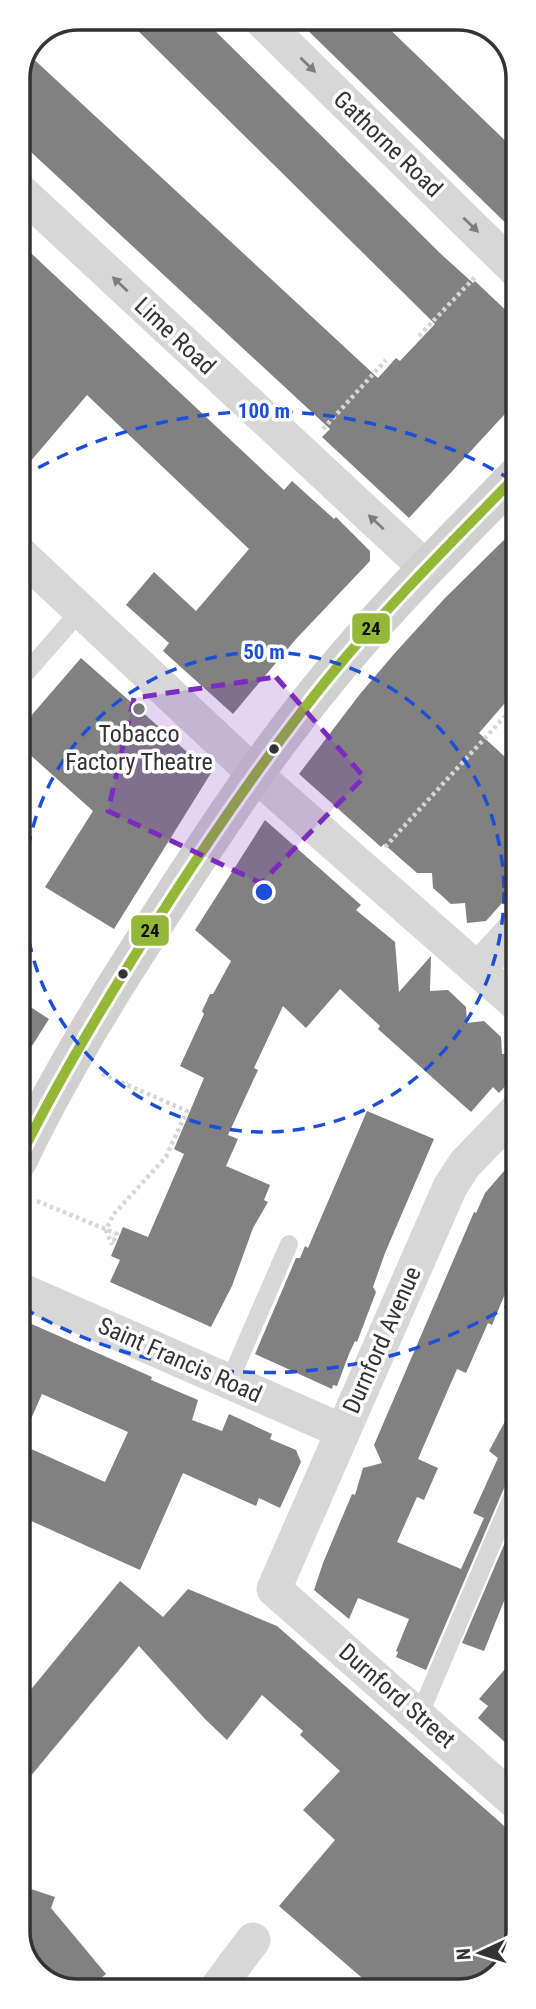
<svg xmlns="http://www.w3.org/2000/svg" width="536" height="2009" font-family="'Roboto Condensed',sans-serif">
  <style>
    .building { fill: #818181; fill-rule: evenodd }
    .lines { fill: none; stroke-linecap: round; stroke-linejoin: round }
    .path { stroke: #d6d6d6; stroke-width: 4.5; stroke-dasharray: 3.5 3.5; stroke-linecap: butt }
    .lane { stroke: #d7d7d7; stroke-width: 18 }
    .street { stroke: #d7d7d7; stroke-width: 35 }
    .secondary { stroke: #d0d0d0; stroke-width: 38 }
    .bus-1-casing { stroke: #fff; stroke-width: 16 }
    .bus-1 { stroke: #95b738; stroke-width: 10 }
    .oneway { fill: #7d7d7d }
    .marked { fill: #7b2cbf; fill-opacity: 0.2; stroke: #7b2cbf; stroke-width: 5; stroke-dasharray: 14 9; stroke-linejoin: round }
    .ring { fill: none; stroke: #1d4ed8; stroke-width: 3.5; stroke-dasharray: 12 9 }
    .poi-dot { fill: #7a7a7a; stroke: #fff; stroke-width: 2.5 }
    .bus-dot { fill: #333; stroke: #fff; stroke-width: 2.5 }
    .labels { text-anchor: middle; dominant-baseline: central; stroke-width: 7; stroke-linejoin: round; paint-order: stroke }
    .street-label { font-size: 24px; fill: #333; stroke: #fff }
    .poi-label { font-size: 24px; fill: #333; stroke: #fff }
    .rim { fill: none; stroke: #333; stroke-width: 3.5 }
    .centre { fill: #1d4ed8; stroke: #fff; stroke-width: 3.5 }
    .ring-label { font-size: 21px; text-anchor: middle; font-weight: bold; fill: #1d4ed8; stroke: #fff; stroke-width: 7; stroke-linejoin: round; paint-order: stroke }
    .line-badge { stroke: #fff; stroke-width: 2.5 }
    .pale-badge-label { font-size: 19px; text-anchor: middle; font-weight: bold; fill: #111 }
  </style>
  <rect width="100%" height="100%" fill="#fff"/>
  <g class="building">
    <polygon points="125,18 202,18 442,255 473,283 475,281 517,321 517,401 409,518 322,437 330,429 18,140 18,77 27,53 378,378 396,358 400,361 435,324"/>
    <polygon points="295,18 378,18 517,152 517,234"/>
    <polygon points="18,241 284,490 292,481 334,519 336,517 370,551 370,561 296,639 233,714 163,651 169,643 126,605 154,572 196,611 249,549 87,395 18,476"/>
    <polygon points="518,526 518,688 479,733 518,769 518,885 486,921 467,923 465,903 451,904 433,888 432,873 417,873 384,844 381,847 299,774 360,694 394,654 445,598"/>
    <polygon points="81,658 211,773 114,929 45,887 93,811 18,744 18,731"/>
    <polygon points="265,820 361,905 356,910 395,942 399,992 431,956 430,991 448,990 466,1007 467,1023 484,1021 501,1037 502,1054 518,1053 518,1072 499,1093 493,1087 471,1112 378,1029 380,1026 340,989 306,1028 283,1006 254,1068 258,1070 228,1135 238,1139 226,1166 270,1185 264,1200 268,1202 253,1228 232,1286 211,1327 110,1282 120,1260 111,1256 123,1227 148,1237 184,1154 174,1149 204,1078 180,1066 204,1014 202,1011 210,994 213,994 231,961 195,930"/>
    <polygon points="18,999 49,1019 18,1068"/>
    <polygon points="367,1111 434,1139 385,1253 373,1287 376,1292 357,1342 355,1341 349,1354 337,1386 333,1385 332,1389 255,1354 296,1258 300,1258 305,1246 308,1248"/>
    <polygon points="518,1155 518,1263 492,1325 488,1323 466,1373 457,1369 418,1459 438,1468 424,1500 417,1497 397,1542 461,1569 484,1518 473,1513 498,1458 489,1451 518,1397 518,1472 512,1474 508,1479 426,1670 396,1657 398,1652 396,1651 409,1619 358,1598 349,1619 314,1590 323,1563 352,1494 355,1495 363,1468 382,1463 374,1445 474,1212 476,1213 485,1193"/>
    <path d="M18 1318 152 1377 151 1380 198 1400 192 1420 222 1431 229 1414 272 1434 270 1439 296 1450 301 1462 280 1508 259 1498 256 1506 183 1473 140 1570 18 1515ZM42 1394 128 1432 105 1482 20 1444Z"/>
    <polygon points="518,1512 518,1580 508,1591 484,1651 462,1643"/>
    <polygon points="120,1581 163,1617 188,1589 277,1626 518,1838 518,1932 506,1968 471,1990 376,1990 279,1906 335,1840 303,1810 340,1771 300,1735 303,1731 262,1695 227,1740 205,1719 139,1646 19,1790 19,1704"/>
    <polygon points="518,1654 518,1754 478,1718 488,1706 479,1699"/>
    <polygon points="19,1885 55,1897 51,1908 106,1974 86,1991 70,1991 38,1976 19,1944"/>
  </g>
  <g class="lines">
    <g class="path">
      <polyline points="419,336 476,276"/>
      <polyline points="323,429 386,360"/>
      <polyline points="385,847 518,702"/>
      <polyline points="102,1074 187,1111 166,1157 113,1215 106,1230 112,1245"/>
      <polyline points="37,1201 117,1234 114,1240 117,1241"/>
    </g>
    <g class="lane">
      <polyline points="18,682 80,611"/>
      <polyline points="229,1382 289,1244"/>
      <polyline points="419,1716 518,1483"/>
    </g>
    <g class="street">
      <polyline points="259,18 517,271"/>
      <polyline points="18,189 426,568"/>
      <polyline points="18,552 255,774 518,1005"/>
      <polyline points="478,969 518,926"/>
      <polyline points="518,1109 465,1164 450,1187 274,1589 518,1804"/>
      <polyline points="18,1289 342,1431"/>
      <polyline points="215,1991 253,1940"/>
    </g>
    <path class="secondary" d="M18 1161C61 1071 113 988 167 905 218 826 270 748 330 676 388 605 454 540 518 474"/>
    <g class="bus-1-casing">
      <path id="bus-1" d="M18 1161C63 1070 115 985 170 900 220 823 272 747 330 676 388 605 454 540 518 474"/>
    </g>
    <use href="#bus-1" class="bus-1"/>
  </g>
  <defs><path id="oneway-solid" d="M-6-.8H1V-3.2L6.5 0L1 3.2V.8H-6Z" transform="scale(1.75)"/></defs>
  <g class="oneway">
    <use href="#oneway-solid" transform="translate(308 65) rotate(44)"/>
    <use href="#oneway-solid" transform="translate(471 225) rotate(44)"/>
    <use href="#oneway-solid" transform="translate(120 284) rotate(-137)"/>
    <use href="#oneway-solid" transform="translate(376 522) rotate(-137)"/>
  </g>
  <path class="marked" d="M276 677 364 777 261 883 108 811 134 698Z"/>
  <g class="ring">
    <circle cx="264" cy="892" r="240"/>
    <path d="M515 1302A481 481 0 0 1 20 1306M20 478A481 481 0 0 1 515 482"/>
  </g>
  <circle class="poi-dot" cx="139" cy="709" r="7"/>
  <g class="bus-dot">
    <circle cx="274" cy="749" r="6"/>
    <circle cx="123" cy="974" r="6"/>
  </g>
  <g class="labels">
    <g class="street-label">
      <text transform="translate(388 144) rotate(44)">Gathorne Road</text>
      <text transform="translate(175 336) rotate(43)">Lime Road</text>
      <text transform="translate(382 1340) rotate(-66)">Durnford Avenue</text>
      <text transform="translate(180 1360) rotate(24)">Saint Francis Road</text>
      <text transform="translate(397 1696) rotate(41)">Durnford Street</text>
    </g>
    <g class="poi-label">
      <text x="139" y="734">Tobacco<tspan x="139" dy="28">Factory Theatre</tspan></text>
    </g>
  </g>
  <path d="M0 0H536V2009H0ZM78 30H458A48 48 0 0 1 506 78V1931A48 48 0 0 1 458 1979H78A48 48 0 0 1 30 1931V78A48 48 0 0 1 78 30Z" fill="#fff" fill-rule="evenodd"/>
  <path class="rim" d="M78 30H458A48 48 0 0 1 506 78V1931A48 48 0 0 1 458 1979H78A48 48 0 0 1 30 1931V78A48 48 0 0 1 78 30Z"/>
  <circle cx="264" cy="892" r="10" class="centre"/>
  <g class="ring-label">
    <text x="264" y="418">100 m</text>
    <text x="264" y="659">50 m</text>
  </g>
  <g class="line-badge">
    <rect x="351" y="612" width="40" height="33" rx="7" fill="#95b738"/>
    <rect x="130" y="914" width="40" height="33" rx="7" fill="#95b738"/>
  </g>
  <g class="pale-badge-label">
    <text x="371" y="635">24</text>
    <text x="150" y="937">24</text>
  </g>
  <g transform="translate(480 1953) rotate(266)" stroke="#ffffff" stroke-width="5" paint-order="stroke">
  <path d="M0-5L12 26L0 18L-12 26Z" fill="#333333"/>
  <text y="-10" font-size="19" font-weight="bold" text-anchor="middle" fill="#333333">N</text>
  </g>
</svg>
